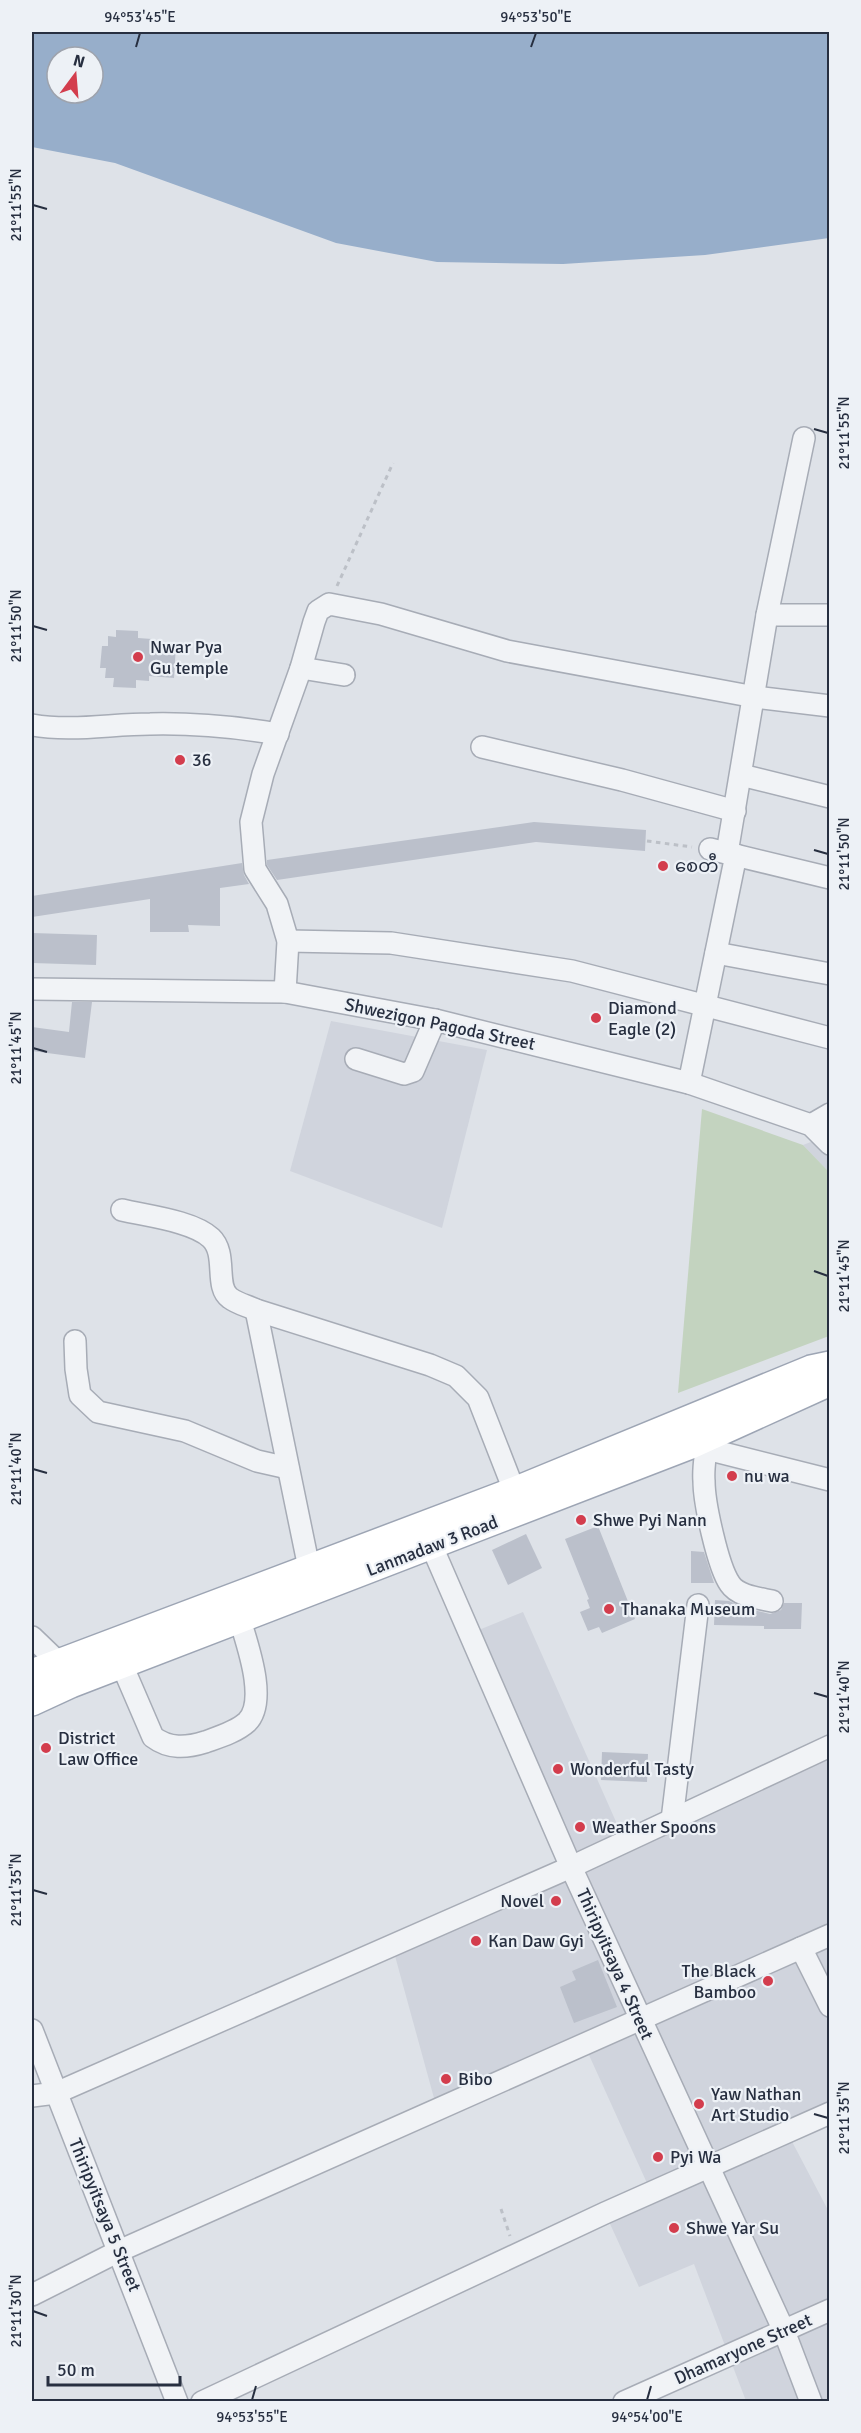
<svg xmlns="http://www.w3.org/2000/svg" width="861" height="2433" font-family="Signika,'Noto Sans Myanmar',sans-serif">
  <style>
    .built { fill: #d0d4dd }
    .green { fill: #c3d3bf }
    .water { fill: #97aeca; fill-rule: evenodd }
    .building { fill: #bbc0cb }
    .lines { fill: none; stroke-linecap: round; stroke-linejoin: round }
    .minor-casing { stroke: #a7acb6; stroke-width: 24 }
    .major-casing { stroke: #9da5b4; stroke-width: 30 }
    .path { stroke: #bcc0c7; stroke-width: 3; stroke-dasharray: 4.5 4.5; stroke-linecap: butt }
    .minor { stroke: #f1f3f6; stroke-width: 21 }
    .major { stroke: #fff; stroke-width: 27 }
    .ticks { fill: none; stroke: #272f40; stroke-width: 2 }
    .poi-dot { fill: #d33d4d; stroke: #edf1f6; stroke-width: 2 }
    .labels { text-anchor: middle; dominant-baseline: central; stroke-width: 4.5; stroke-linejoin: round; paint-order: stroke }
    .poi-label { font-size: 18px; fill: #272f40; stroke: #edf1f6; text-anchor: start }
    .street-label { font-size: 18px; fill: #272f40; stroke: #edf1f6 }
    .neatline { fill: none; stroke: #272f40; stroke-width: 2 }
    .ticks-label { font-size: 15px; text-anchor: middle; fill: #272f40 }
  </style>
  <rect width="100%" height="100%" fill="#dee2e8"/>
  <g class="built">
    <polygon points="331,1021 487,1050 442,1228 290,1171"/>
    <polygon points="829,1135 829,1172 803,1145"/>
    <polygon points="523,1612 625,1842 829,1746 829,2113 787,2132 829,2212 829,2401 746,2401 694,2264 639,2287 605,2213 651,2192 584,2044 437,2109 392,1945 571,1867 469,1634"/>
  </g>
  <polygon class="green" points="702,1109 803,1145 829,1172 829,1336 678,1393"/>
  <path class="water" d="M32 32H829V238L705 255 563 264 437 262 336 243 115 163 32 147ZM57 57H93V93H57Z"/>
  <g class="building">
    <polygon points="116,630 138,631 138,638 152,639 151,643 176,645 174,678 149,676 149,681 136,680 136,688 113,687 114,678 105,678 106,668 100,668 102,646 108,646 108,636 116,637"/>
    <polygon points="534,822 646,830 645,851 536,842 277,880 267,865 267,860"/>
    <polygon points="242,863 244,875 249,884 220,888 220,926 188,925 189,932 150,932 150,899 32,917 32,896"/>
    <polygon points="32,933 97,935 96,965 32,963"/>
    <polygon points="72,1002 92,1002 85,1058 32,1051 32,1027 69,1032"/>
    <polygon points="598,1526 635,1619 602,1633 599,1627 588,1631 580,1612 590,1608 587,1600 589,1599 565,1539"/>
    <polygon points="526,1534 542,1568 508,1585 492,1550"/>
    <polygon points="691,1551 704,1552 714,1583 691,1583"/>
    <polygon points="715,1600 729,1601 745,1608 770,1614 781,1610 784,1603 802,1603 801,1629 764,1629 764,1626 714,1625"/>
    <polygon points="602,1752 648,1754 647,1782 601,1780"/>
    <polygon points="598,1960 617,2007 574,2023 560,1987 576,1980 572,1971"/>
  </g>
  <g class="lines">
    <g class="minor-casing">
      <g id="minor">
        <polyline points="767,615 830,615"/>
        <polyline points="301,668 344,675"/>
        <path d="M32 725C71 732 111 724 150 724 193 723 236 727 278 734"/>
        <polyline points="482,747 622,780 735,811"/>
        <polyline points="741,775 830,797"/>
        <polyline points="710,849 830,878"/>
        <polyline points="727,853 767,615 804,438"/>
        <polyline points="288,941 391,943 572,971 830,1038"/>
        <polyline points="716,953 830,974"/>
        <polyline points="32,989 285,992 435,1020 689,1083 811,1125 830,1144"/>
        <polyline points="285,992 288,941 277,904 255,869 251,822 263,774 301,668 314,622 318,611 329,604 381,614 507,651 755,697 830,706"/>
        <polyline points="356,1059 404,1074 413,1071 435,1020"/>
        <polyline points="689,1083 736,855"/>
        <polyline points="811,1125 830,1114"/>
        <path d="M122 1210C147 1216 193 1221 211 1238 228 1254 214 1287 230 1298 238 1304 248 1306 256 1310L430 1365 456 1376 478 1398 519 1503"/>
        <polyline points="256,1310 309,1568"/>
        <polyline points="75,1341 76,1369 80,1395 98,1412 185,1431 257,1461 288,1468"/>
        <polyline points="695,1446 830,1480"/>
        <path d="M706 1449C705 1459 703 1470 704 1481 704 1503 718 1567 730 1584 738 1596 758 1598 772 1601"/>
        <polyline points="426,1533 571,1867 784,2331 811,2402"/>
        <polyline points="32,1637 58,1662 65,1673"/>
        <path d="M122 1665 153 1737C169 1749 186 1748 205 1742 219 1737 236 1732 247 1722 268 1701 247 1644 240 1620"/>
        <polyline points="672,1820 698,1605"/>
        <polyline points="801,1948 830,2006"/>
        <polyline points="32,2030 177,2402"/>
        <polyline points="32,2096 56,2093 571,1867 830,1746"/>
        <polyline points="32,2295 119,2251 830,1935"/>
        <polyline points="202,2402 605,2213 830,2113"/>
        <polyline points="624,2402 830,2310"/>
      </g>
    </g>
    <g class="major-casing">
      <g id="major">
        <polyline points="32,1673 514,1491 811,1369 830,1365"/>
        <polyline points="32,1702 71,1684 691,1445 830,1382"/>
      </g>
    </g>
    <g class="path">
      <polyline points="337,586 393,463"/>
      <polyline points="647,841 692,847"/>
      <polyline points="501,2209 510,2236"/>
    </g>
    <use href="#minor" class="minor"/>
    <use href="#major" class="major"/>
  </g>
  <path class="ticks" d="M136 47 140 33M531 47 536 33M33 205 47 209M814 429 828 433M33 626 47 630M814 850 828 854M33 1048 47 1052M814 1271 828 1276M33 1469 47 1473M814 1693 828 1697M33 1890 47 1894M814 2114 828 2118M33 2311 47 2316M252 2400 256 2386M647 2400 651 2386"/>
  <g class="poi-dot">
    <circle cx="138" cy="657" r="6"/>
    <circle cx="180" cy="760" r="6"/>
    <circle cx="663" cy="866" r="6"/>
    <circle cx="596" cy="1018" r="6"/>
    <circle cx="732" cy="1476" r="6"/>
    <circle cx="581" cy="1520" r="6"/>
    <circle cx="609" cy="1609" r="6"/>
    <circle cx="46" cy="1748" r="6"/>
    <circle cx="558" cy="1769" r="6"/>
    <circle cx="580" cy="1827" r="6"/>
    <circle cx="556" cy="1901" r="6"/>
    <circle cx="476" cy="1941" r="6"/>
    <circle cx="768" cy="1981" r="6"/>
    <circle cx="446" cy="2079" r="6"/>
    <circle cx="699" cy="2104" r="6"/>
    <circle cx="658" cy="2157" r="6"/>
    <circle cx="674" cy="2228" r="6"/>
  </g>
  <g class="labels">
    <g class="poi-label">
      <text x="150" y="647">Nwar Pya<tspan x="150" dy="21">Gu temple</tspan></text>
      <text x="192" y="760">36</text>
      <text x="675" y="866">စေတီ</text>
      <text x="608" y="1008">Diamond<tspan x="608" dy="21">Eagle (2)</tspan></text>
      <text x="744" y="1476">nu wa</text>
      <text x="593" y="1520">Shwe Pyi Nann</text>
      <text x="621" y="1609">Thanaka Museum</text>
      <text x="58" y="1738">District<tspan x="58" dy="21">Law Office</tspan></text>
      <text x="570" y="1769">Wonderful Tasty</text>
      <text x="592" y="1827">Weather Spoons</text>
      <text x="544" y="1901" text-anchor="end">Novel</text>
      <text x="488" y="1941">Kan Daw Gyi</text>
      <text x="756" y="1971" text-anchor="end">The Black<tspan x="756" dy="21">Bamboo</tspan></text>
      <text x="458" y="2079">Bibo</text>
      <text x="711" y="2094">Yaw Nathan<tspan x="711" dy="21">Art Studio</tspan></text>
      <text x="670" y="2157">Pyi Wa</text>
      <text x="686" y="2228">Shwe Yar Su</text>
    </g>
    <g class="street-label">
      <text transform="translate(440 1024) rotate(12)">Shwezigon Pagoda Street</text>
      <text transform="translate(432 1546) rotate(-21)">Lanmadaw 3 Road</text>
      <text transform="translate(615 1964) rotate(66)">Thiripyitsaya 4 Street</text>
      <text transform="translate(105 2215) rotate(68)">Thiripyitsaya 5 Street</text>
      <text transform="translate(743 2349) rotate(-24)">Dhamaryone Street</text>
    </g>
  </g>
  <rect width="861" height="2433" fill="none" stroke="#edf1f6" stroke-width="66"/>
  <g transform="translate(75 75) rotate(16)"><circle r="28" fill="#edf1f6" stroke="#9ea3ad" stroke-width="1.5"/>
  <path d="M0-4.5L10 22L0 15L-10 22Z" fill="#d33d4d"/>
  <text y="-9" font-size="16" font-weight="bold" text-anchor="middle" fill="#272f40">N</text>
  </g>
  <path d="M48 2376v9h132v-9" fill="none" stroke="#272f40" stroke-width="3"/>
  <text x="57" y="2376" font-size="18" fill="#272f40" stroke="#edf1f6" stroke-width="4.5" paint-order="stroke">50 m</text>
  <rect x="33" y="33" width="795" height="2367" class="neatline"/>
  <g class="ticks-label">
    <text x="140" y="22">94°53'45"E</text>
    <text x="536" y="22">94°53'50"E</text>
    <text transform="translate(16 205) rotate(-90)" y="5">21°11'55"N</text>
    <text transform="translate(844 433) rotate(-90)" y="5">21°11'55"N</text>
    <text transform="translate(16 626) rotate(-90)" y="5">21°11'50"N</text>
    <text transform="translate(844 854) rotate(-90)" y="5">21°11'50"N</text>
    <text transform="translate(16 1048) rotate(-90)" y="5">21°11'45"N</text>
    <text transform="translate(844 1276) rotate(-90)" y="5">21°11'45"N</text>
    <text transform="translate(16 1469) rotate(-90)" y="5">21°11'40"N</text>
    <text transform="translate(844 1697) rotate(-90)" y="5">21°11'40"N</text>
    <text transform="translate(16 1890) rotate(-90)" y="5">21°11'35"N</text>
    <text transform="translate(844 2118) rotate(-90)" y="5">21°11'35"N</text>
    <text transform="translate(16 2311) rotate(-90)" y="5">21°11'30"N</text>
    <text x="252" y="2422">94°53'55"E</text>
    <text x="647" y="2422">94°54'00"E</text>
  </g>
</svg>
